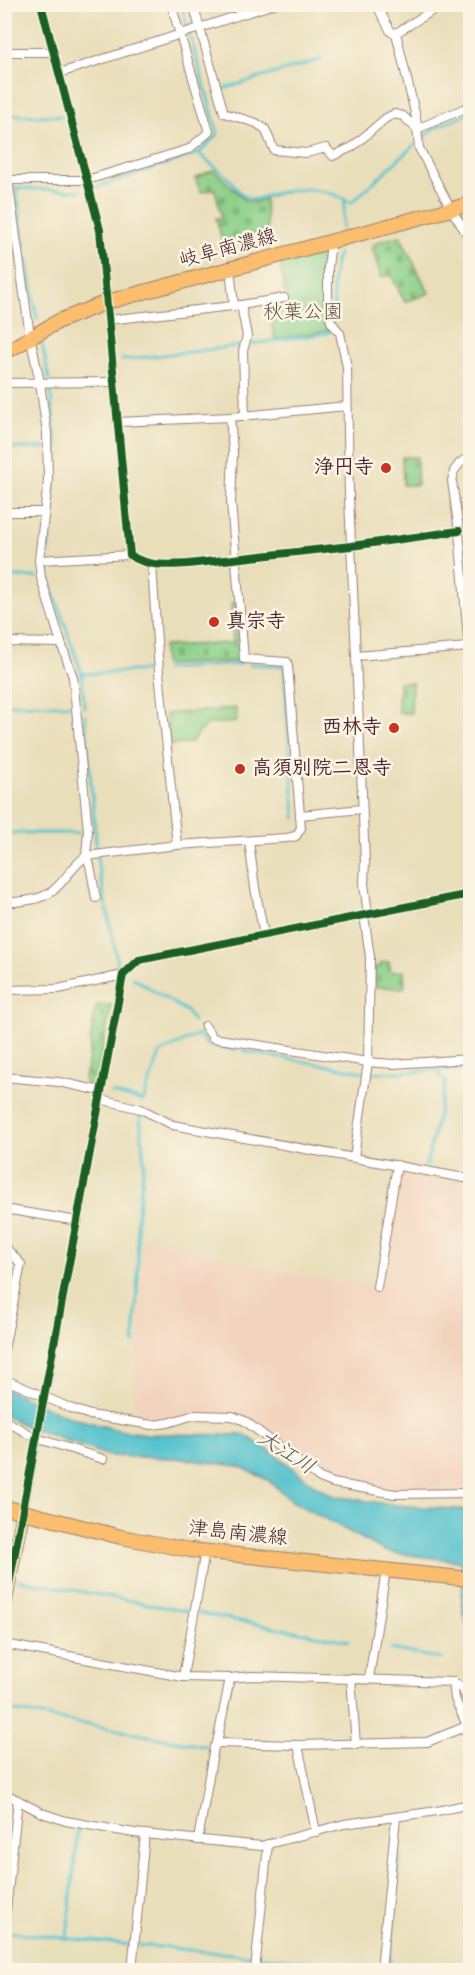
<svg xmlns="http://www.w3.org/2000/svg" width="475" height="1975" font-family="Kalam,'Klee One',sans-serif">
  <style>
    .built { fill: #f2d4be }
    .cemetery { fill: url(#cemetery-stones); stroke: #6a785a; stroke-width: 1.5 }
    .park { fill: #8bd089; stroke: #6a785a; stroke-width: 1.5 }
    .water { fill: #56c3ce; stroke: #50717c; stroke-width: 1.5 }
    .lines { fill: none; stroke-linecap: round; stroke-linejoin: round }
    .stream { stroke: #56c3ce; stroke-width: 3 }
    .street-casing { stroke: #9a7e72; stroke-width: 10 }
    .secondary-casing { stroke: #9a7e72; stroke-width: 14 }
    .primary-casing { stroke: #9a7e72; stroke-width: 16 }
    .street { stroke: #fff; stroke-width: 8 }
    .secondary { stroke: #fde5c5; stroke-width: 12 }
    .primary { stroke: #fabe6e; stroke-width: 14 }
    .cycleway-casing { stroke: #fcf5e5; stroke-width: 11 }
    .cycleway { stroke: #1b5e20; stroke-width: 8 }
    .poi-dot { fill: #c8321e; stroke: #fcf5e5; stroke-width: 2 }
    .labels { text-anchor: middle; dominant-baseline: central; stroke-width: 5; stroke-linejoin: round; paint-order: stroke }
    .street-label { font-size: 20px; fill: #4a1f2b; stroke: #fcf5e5 }
    .park-label { font-size: 20px; fill: #5e5447; stroke: #fcf5e5 }
    .poi-label { font-size: 20px; font-weight: bold; fill: #4a1f2b; stroke: #fcf5e5; text-anchor: end }
    .water-label { font-size: 21px; font-style: italic; fill: #4e5864; stroke: #fcf5e5 }
  </style>
  <defs>
    <pattern id="cemetery-stones" width="16" height="16" patternUnits="userSpaceOnUse" patternTransform="scale(1.5)"><rect width="16" height="16" fill="#8bd089"/><path d="M2 7V4a2 2 0 0 1 4 0v3zM10 15v-3a2 2 0 0 1 4 0v3z" fill="#79b276"/></pattern>
  </defs>
  <rect width="100%" height="100%" fill="#fcf5e5"/>
  <filter id="ink" filterUnits="userSpaceOnUse"><feTurbulence type="fractalNoise" baseFrequency=".0167" numOctaves="2"/><feDisplacementMap in="SourceGraphic" scale="12" xChannelSelector="R" yChannelSelector="G"/><feConvolveMatrix kernelMatrix="1 2 1 2 8 2 1 2 1" color-interpolation-filters="sRGB"/></filter>
  <filter id="wash" filterUnits="userSpaceOnUse"><feTurbulence type="fractalNoise" baseFrequency=".008" numOctaves="4" result="noise"/><feDisplacementMap in="SourceGraphic" scale="24" xChannelSelector="R" yChannelSelector="G"/><feGaussianBlur stdDeviation="1.35" result="paint"/><feColorMatrix in="noise" values="0 0 0 0 0 0 0 0 0 0 0 0 0 0 0 0 0 1.4 0 .05"/><feComposite in="paint" operator="in"/></filter>
  <g filter="url(#wash)">
    <rect width="100%" height="100%" fill="#e9deba"/>
    <polygon class="built" points="401,1175 470,1186 470,1489 396,1489 359,1484 323,1475 286,1446 240,1417 181,1418 157,1421 133,1419 142,1284 140,1237 257,1266 322,1279 382,1287"/>
    <g class="cemetery">
      <polygon points="214,170 246,201 256,202 265,199 267,230 223,243 216,218 222,217 215,189 201,192 195,178"/>
      <polygon points="400,236 429,293 405,302 391,275 381,277 372,246 380,241"/>
      <polygon points="402,457 417,457 417,485 403,485"/>
      <polygon points="231,603 237,603 240,661 164,665 163,646 233,643"/>
      <polygon points="399,682 412,683 411,713 398,713"/>
      <polygon points="389,962 391,972 404,971 405,985 403,988 377,987 374,984 373,967 380,967 381,963"/>
      <polygon points="101,1005 111,1005 95,1085 83,1083 85,1072 87,1072 91,1043 90,1042 96,1006"/>
    </g>
    <g class="park">
      <path d="M324 252 327 254C323 280 324 302 329 328L326 331 275 339 268 302 286 299 280 263Z"/>
      <polygon points="236,708 237,722 207,724 190,743 169,745 166,714"/>
    </g>
    <polygon class="water" points="5,1389 69,1417 118,1430 147,1434 245,1435 276,1455 314,1485 333,1496 394,1505 470,1510 470,1642 462,1602 463,1566 458,1561 387,1552 292,1501 268,1480 239,1466 175,1458 109,1456 31,1428 5,1416"/>
    <g class="lines">
      <g class="stream">
        <polyline points="223,89 322,59"/>
        <polyline points="4,115 61,116"/>
        <polyline points="423,138 434,128 470,113"/>
        <path d="M199 153C209 163 221 171 231 181 236 187 239 195 247 198 255 202 266 196 274 194 301 187 326 187 351 203L414 145"/>
        <polyline points="13,188 80,191"/>
        <polyline points="16,188 25,249"/>
        <polyline points="94,188 199,153 218,134 181,4"/>
        <polyline points="342,228 345,200"/>
        <polyline points="27,259 37,319"/>
        <path d="M336 319C332 297 331 275 338 253"/>
        <polyline points="41,338 49,379"/>
        <polyline points="252,344 328,333 330,330"/>
        <polyline points="122,360 239,346"/>
        <polyline points="4,448 45,448"/>
        <polyline points="48,554 57,448 50,387"/>
        <polyline points="48,563 48,576 82,674 84,708"/>
        <polyline points="4,577 36,577"/>
        <polyline points="249,664 282,666 284,668 295,818"/>
        <polyline points="165,669 241,664"/>
        <polyline points="82,674 152,670"/>
        <polyline points="4,704 70,705"/>
        <polyline points="85,715 98,865 118,965 121,967"/>
        <polyline points="4,833 79,833"/>
        <polyline points="133,978 186,1011 193,1021"/>
        <polyline points="199,1034 206,1044 236,1050"/>
        <polyline points="244,1051 280,1058"/>
        <polyline points="284,1058 364,1072"/>
        <polyline points="4,1070 10,1071"/>
        <polyline points="20,1073 29,1075"/>
        <polyline points="372,1073 470,1069"/>
        <polyline points="112,1093 143,1101 160,1053 199,1034"/>
        <polyline points="426,1166 446,1081 440,1076 439,1070"/>
        <polyline points="134,1343 138,1275 137,1218 144,1164 140,1115"/>
        <polyline points="18,1580 191,1612"/>
        <polyline points="198,1613 348,1641"/>
        <polyline points="391,1649 441,1659"/>
        <polyline points="4,1709 208,1747"/>
        <polyline points="7,1932 130,1945"/>
        <polyline points="67,1938 78,1828"/>
        <polyline points="139,1945 251,1956"/>
        <polyline points="262,1957 377,1969"/>
        <polyline points="389,1970 400,1854"/>
      </g>
    </g>
  </g>
  <g filter="url(#ink)">
    <g class="lines">
      <g class="street-casing">
        <g id="street">
          <path d="M41 4 100 230 130 555C147 567 168 565 188 564L351 546 459 531"/>
          <polyline points="193,4 224,113 256,123 265,129 274,150 306,153 326,148 333,156 352,147 386,118 394,114 403,116 417,129 470,106"/>
          <polyline points="376,4 391,32 396,33 416,117 419,148 451,209 470,239"/>
          <polyline points="396,33 443,4"/>
          <polyline points="4,52 54,52"/>
          <polyline points="60,73 274,4"/>
          <polyline points="5,180 87,180 189,149 209,132 171,4"/>
          <polyline points="8,180 30,336 40,383 47,433 48,481 39,560 41,578 61,643"/>
          <polyline points="331,243 328,268 328,302 331,322 340,333 347,367 349,498 365,862 364,883 368,915"/>
          <polyline points="230,268 234,306"/>
          <polyline points="241,305 247,336 243,351 245,416"/>
          <polyline points="108,320 241,305 284,298"/>
          <polyline points="4,383 114,382"/>
          <polyline points="230,417 233,452 231,502 244,659 287,662 288,666 300,815"/>
          <polyline points="118,422 230,417 347,406"/>
          <polyline points="470,456 460,463 454,471 452,481 459,531 470,663"/>
          <polyline points="4,512 44,512"/>
          <polyline points="39,560 130,555"/>
          <polyline points="152,564 159,672 177,845"/>
          <polyline points="4,642 61,643 73,677 88,831 86,856 90,865 96,898"/>
          <polyline points="356,656 469,647"/>
          <polyline points="249,841 255,888 264,935"/>
          <path d="M4 903C22 901 44 901 57 887 68 876 74 865 86 856L177 845 287 838 296 836 301 828 300 815 362 809"/>
          <polyline points="4,990 58,989 123,975"/>
          <polyline points="205,1026 213,1038 368,1062 393,1064 470,1059"/>
          <polyline points="4,1077 59,1082 101,1091"/>
          <polyline points="100,1099 141,1109 173,1125 470,1179"/>
          <polyline points="354,1157 368,1062 370,957 364,915"/>
          <polyline points="4,1209 78,1221"/>
          <polyline points="4,1246 21,1264 4,1349"/>
          <polyline points="377,1287 397,1165"/>
          <polyline points="4,1379 70,1408 90,1415 152,1425 168,1423 194,1415 232,1416 245,1421 320,1478 333,1483 395,1494 470,1493"/>
          <polyline points="4,1420 36,1438 103,1459"/>
          <polyline points="23,1512 123,975 139,960 470,894"/>
          <polyline points="4,1644 183,1677 230,1678 252,1676 453,1682 462,1688 470,1705"/>
          <polyline points="183,1677 205,1551"/>
          <polyline points="230,1678 217,1743 298,1745 427,1742 467,1726 455,1699 453,1682"/>
          <polyline points="351,1678 356,1745"/>
          <polyline points="369,1679 386,1570"/>
          <polyline points="298,1745 316,1832"/>
          <polyline points="4,1793 42,1813 66,1821 134,1833 261,1846 344,1824 437,1811 470,1804"/>
          <polyline points="198,1840 214,1747 217,1743"/>
          <polyline points="4,1929 18,1800"/>
          <polyline points="132,1970 145,1834"/>
          <polyline points="255,1970 268,1844"/>
          <polyline points="381,1970 396,1817"/>
        </g>
      </g>
      <g class="secondary-casing">
        <polyline id="secondary" points="4,1611 23,1512"/>
      </g>
      <g class="primary-casing">
        <g id="primary">
          <polyline points="4,353 59,321 107,302 470,204"/>
          <polyline points="4,1507 121,1537 190,1550 470,1579"/>
        </g>
      </g>
      <use href="#street" class="street"/>
      <use href="#secondary" class="secondary"/>
      <use href="#primary" class="primary"/>
      <g class="cycleway-casing">
        <g id="cycleway">
          <path d="M41 4 100 230 130 555C147 567 168 565 188 564L351 546 459 531"/>
          <polyline points="4,1611 123,975 139,960 470,894"/>
        </g>
      </g>
      <use href="#cycleway" class="cycleway"/>
    </g>
  </g>
  <g class="poi-dot">
    <circle cx="386" cy="468" r="6"/>
    <circle cx="214" cy="622" r="6"/>
    <circle cx="394" cy="728" r="6"/>
    <circle cx="240" cy="769" r="6"/>
  </g>
  <g class="labels">
    <g class="street-label">
      <text transform="translate(228 249) rotate(-15)">岐阜南濃線</text>
      <text transform="translate(238 1534) rotate(6)">津島南濃線</text>
    </g>
    <g class="park-label">
      <text x="303" y="313">秋葉公園</text>
    </g>
    <g class="poi-label">
      <text x="374" y="468">浄円寺</text>
      <text x="226" y="622" text-anchor="start">真宗寺</text>
      <text x="382" y="728">西林寺</text>
      <text x="252" y="769" text-anchor="start">高須別院二恩寺</text>
    </g>
    <g class="water-label">
      <text transform="translate(286 1453) rotate(33)">大江川</text>
    </g>
  </g>
  <rect width="475" height="1975" fill="none" stroke="#fcf5e5" stroke-width="24"/>
</svg>
